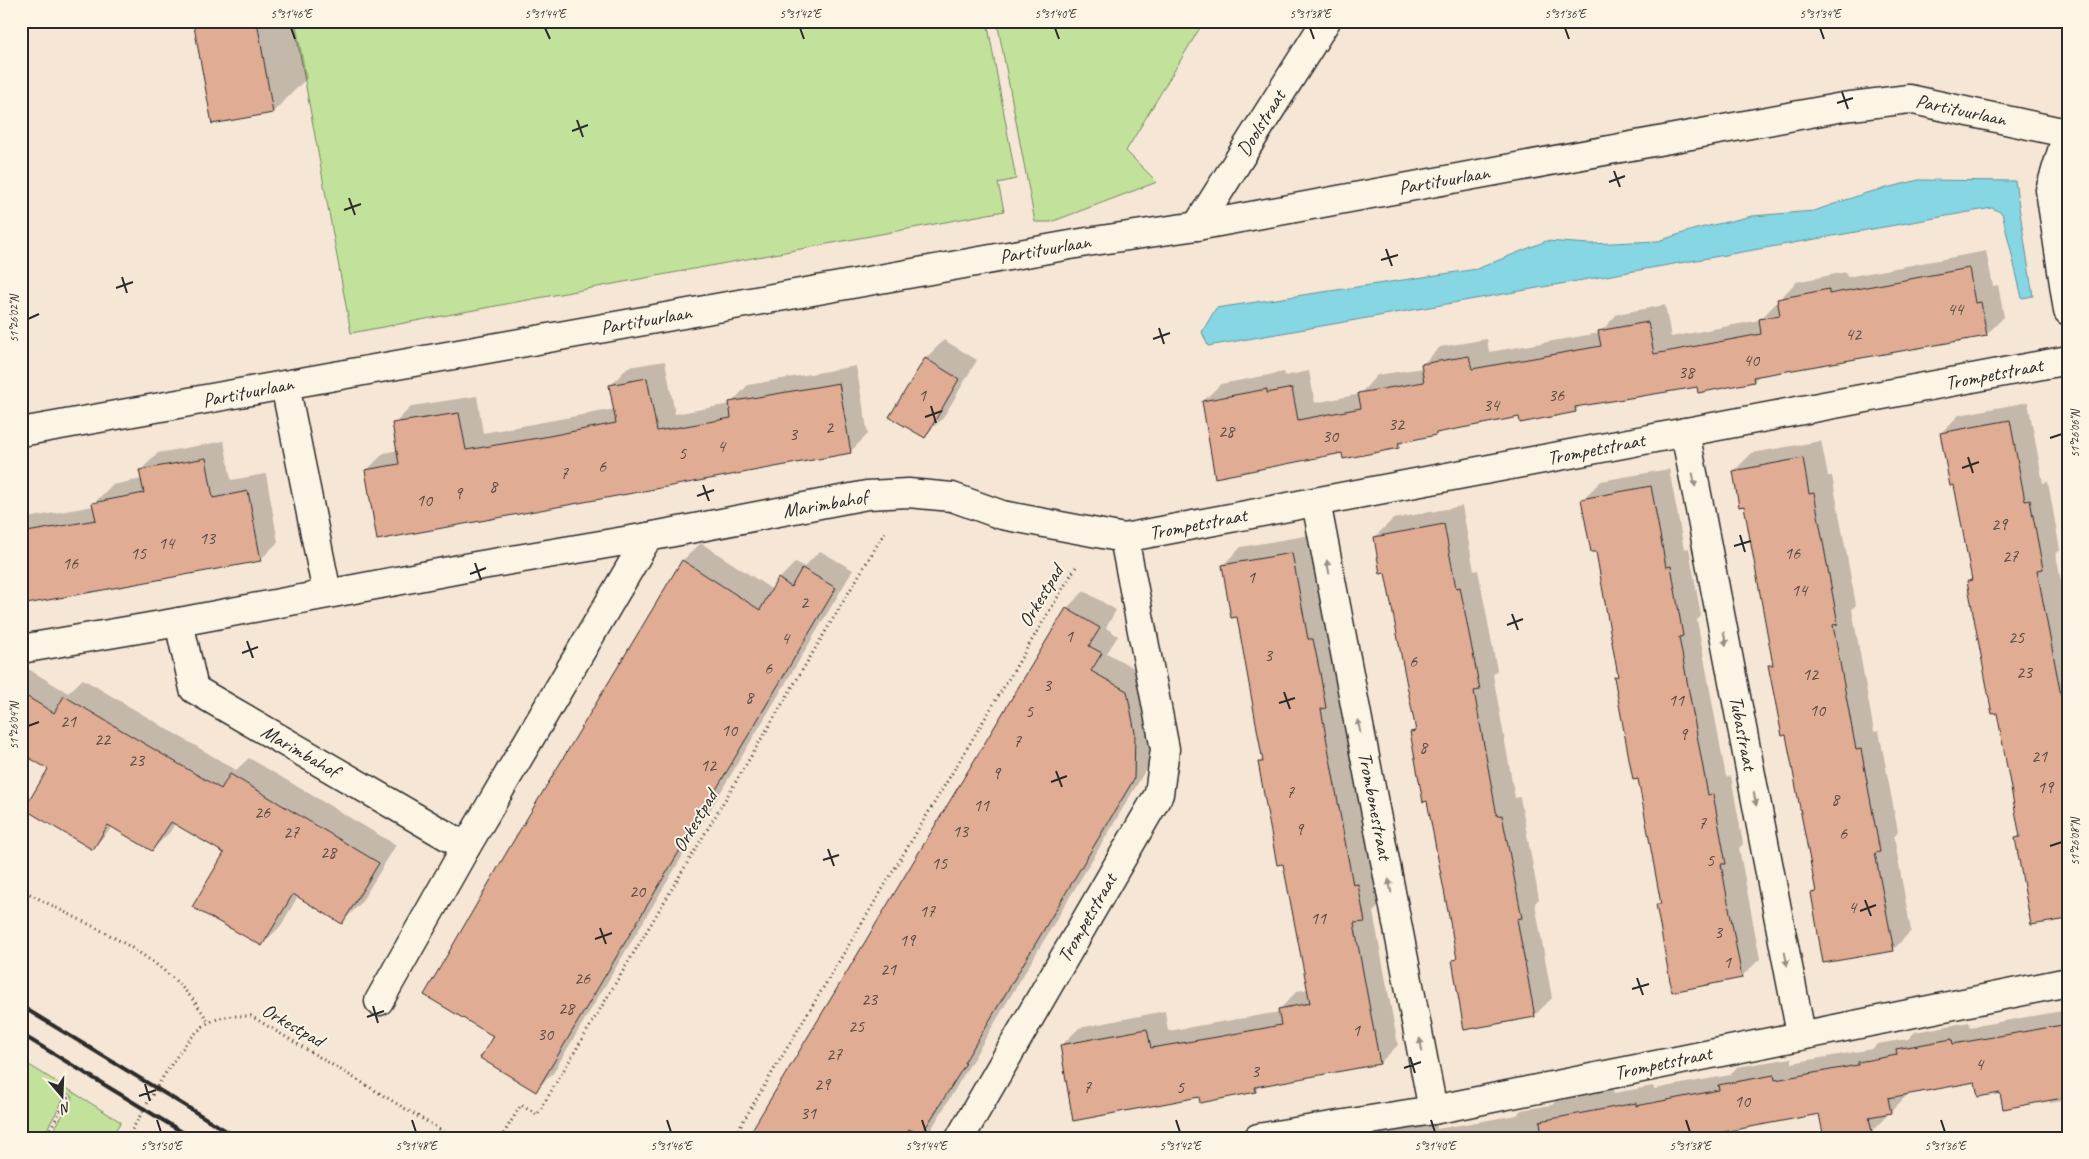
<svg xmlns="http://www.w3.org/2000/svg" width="2089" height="1159" font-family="Caveat,sans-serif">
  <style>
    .green { fill: #c2e29b; stroke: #768663; fill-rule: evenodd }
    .water { fill: #86d6e3; stroke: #629299 }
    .shadow { fill: #0003 }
    .building { fill: #e0ac94; stroke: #2b2b2b }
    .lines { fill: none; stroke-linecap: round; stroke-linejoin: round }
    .minor-casing { stroke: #2b2b2b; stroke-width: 31 }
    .tertiary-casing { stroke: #2b2b2b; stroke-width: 31 }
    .path { stroke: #2b2b2b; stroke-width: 3; stroke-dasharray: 1 4; stroke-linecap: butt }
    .minor { stroke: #fcf5e5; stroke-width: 28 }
    .tertiary { stroke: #fcf5e5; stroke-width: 28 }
    .rail { stroke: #2b2b2b; stroke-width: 4 }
    .oneway { fill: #949088 }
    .ticks { fill: none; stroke: #2b2b2b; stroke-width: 2 }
    .labels { text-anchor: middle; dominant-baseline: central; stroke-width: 4; stroke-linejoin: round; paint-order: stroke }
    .number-label { font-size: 18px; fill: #584b45 }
    .street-label { font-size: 20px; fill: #2b2b2b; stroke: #fcf5e5 }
    .neatline { fill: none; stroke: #2b2b2b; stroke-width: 2 }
    .ticks-label { font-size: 12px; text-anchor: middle; fill: #2b2b2b }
  </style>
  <rect width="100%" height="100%" fill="#f6e6d5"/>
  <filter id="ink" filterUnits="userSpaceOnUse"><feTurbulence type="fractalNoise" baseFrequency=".02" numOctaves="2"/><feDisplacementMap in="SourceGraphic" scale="10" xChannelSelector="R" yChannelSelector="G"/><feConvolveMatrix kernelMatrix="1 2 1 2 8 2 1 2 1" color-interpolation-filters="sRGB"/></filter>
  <g filter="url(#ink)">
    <g class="green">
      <polygon points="294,21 987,21 1016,179 998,183 1004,211 351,333"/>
      <polygon points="997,21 1204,21 1126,151 1157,182 1051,222 1035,222"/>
      <path d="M21 1060 121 1122 110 1138H21ZM67 1093 73 1097 51 1135 46 1131Z"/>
    </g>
    <polygon class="water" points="1919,180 2015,181 2033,296 2022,298 2002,213 1992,208 1208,346 1202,332 1216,308 1477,269 1546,241 1589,244 1658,241 1696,229 1752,216 1814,211 1866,193"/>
    <g class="shadow">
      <polygon points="194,21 296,21 307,78 273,112"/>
      <polygon points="1986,251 1993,286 1998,285 2004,317 1986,335 1761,374 1754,381 1698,386 1660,393 1659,391 1582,404 1575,411 1520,416 1439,431 1436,434 1405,440 1398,447 1343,452 1203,401 1221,384 1284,372 1285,376 1309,371 1315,403 1360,394 1377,375 1423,368 1422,365 1440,347 1487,339 1489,352 1600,333 1617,314 1665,305 1671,337 1760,320 1796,282 1846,272 1847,277"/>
      <polygon points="944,340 977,360 943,418 924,436 891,416 926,358"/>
      <polygon points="665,361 675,414 730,404 748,385 856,366 868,434 850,452 366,471 384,453 398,450 394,424 412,406 477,396 483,433 615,409 611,385 628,367"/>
      <polygon points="2028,402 2043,483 2048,482 2060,550 2056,554 2068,618 2068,917 2016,839 2020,834 1998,712 1968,582 1973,577 1955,484 1941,433 1959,415"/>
      <polygon points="224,441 231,480 266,474 278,542 260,560 21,604 21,519 94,506 94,503 112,485 142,479 140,471 158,453"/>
      <polygon points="1821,441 1828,476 1832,476 1856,605 1852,609 1874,732 1879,731 1898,832 1894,837 1911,931 1893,950 1812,893 1816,889 1787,733 1770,666 1773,662 1745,505 1734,471 1752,453"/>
      <polygon points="1669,469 1684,549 1689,548 1701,616 1697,620 1726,777 1731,776 1743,844 1739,848 1760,959 1741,977 1657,905 1661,901 1639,778 1615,677 1619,673 1597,550 1582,500 1601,481"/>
      <polygon points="1462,506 1474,571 1478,570 1497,670 1493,675 1515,798 1520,797 1539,899 1535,903 1552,998 1534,1016 1453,960 1458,956 1428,800 1411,733 1416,727 1386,571 1375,537 1393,519"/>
      <polygon points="1310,535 1371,868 1376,867 1382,903 1373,912 1398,1045 1380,1063 1261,1085 1255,1091 1200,1096 1061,1046 1079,1028 1165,1011 1168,1031 1280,1012 1280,1009 1297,991 1309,989 1284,863 1259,763 1264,758 1238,616 1223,565 1241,547"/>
      <polygon points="701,543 773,590 779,579 796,562 804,567 820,551 853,570 553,1073 536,1090 495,1035 509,851 683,560"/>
      <polygon points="1084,591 1116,610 1106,628 1118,636 1107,653 1144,674 1152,715 1151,761 926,1138 749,1138 1067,608"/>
      <polygon points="25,667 68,693 83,679 236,770 249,758 396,845 360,904 342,922 298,896 280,927 262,944 226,853 175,823 170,832 152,850 113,826 93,848 50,768 21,752 21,671"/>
      <polygon points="2068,1010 2068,1100 2050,1103 2049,1100 2001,1091 1976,1081 1909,1093 1871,1132 1820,1113 1710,1133 1711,1138 1377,1138 1381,1133 1436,1123 1437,1129 1517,1115 1521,1110 1552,1105 1559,1098 1613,1088 1614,1093 1653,1086 1654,1089 1730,1075 1737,1067 1792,1058 1792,1063 1872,1049 1877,1044 1908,1039 1915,1032 1969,1022 1970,1027"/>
    </g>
    <g class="building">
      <polygon points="193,21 257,21 273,113 212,124"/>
      <polygon points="1969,268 1975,303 1981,302 1987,336 1753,377 1754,382 1698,393 1697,387 1575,407 1576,412 1520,423 1519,417 1436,433 1436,435 1398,443 1399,448 1343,459 1342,453 1215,478 1202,401 1267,389 1267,393 1292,388 1298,420 1361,408 1358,393 1424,382 1421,364 1469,356 1472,369 1601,346 1598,331 1648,322 1654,354 1761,334 1759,319 1780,315 1777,299 1829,289 1829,294"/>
      <polygon points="925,358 959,379 925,438 889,417"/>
      <polygon points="647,378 657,431 731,418 729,402 839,383 851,453 377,540 365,470 399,464 392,423 459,413 466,450 544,437 616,423 609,385"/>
      <polygon points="2010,420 2025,501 2030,500 2043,569 2037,570 2068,732 2068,919 2031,925 2015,838 2020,837 1997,713 1992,714 1967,581 1972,580 1954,485 1950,486 1940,433"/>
      <polygon points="206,458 213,498 248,491 261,561 21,605 21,533 96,520 92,503 144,493 139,470"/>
      <polygon points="1803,458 1809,494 1814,493 1838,624 1833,625 1856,750 1861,749 1880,852 1875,853 1894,951 1823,963 1811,893 1816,892 1786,735 1782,736 1775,700 1768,665 1773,665 1744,506 1739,507 1733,471"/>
      <polygon points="1651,486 1666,567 1671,566 1683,636 1679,637 1708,795 1713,794 1726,864 1721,864 1742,978 1672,992 1656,904 1661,904 1644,811 1638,779 1633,780 1614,677 1618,676 1596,552 1591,552 1581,499"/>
      <polygon points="1444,524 1456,588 1460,587 1480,690 1474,691 1497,816 1502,815 1522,918 1517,919 1535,1017 1464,1030 1452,960 1457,959 1427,801 1423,802 1410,732 1416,731 1385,573 1380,574 1374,537"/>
      <polygon points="1292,553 1308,639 1313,639 1320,673 1326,708 1321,709 1353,885 1358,884 1365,922 1354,923 1380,1064 1255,1087 1256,1092 1200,1103 1199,1097 1073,1121 1060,1045 1147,1029 1151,1048 1217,1037 1281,1025 1278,1009 1310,1003 1283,864 1277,865 1258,762 1263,762 1237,617 1231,618 1222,565"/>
      <polygon points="682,560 760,610 778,578 791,587 802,568 836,588 536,1092 480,1058 493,1036 424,995 508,850"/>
      <polygon points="1066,608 1100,628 1089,646 1102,653 1091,671 1127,691 1135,733 1134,779 964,1063 966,1063 921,1135 909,1129 904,1138 747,1138"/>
      <polygon points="21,693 54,713 64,696 221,789 230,774 379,863 342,924 293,894 262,946 192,907 224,853 171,822 152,851 108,825 93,850 24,809 48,769 21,753"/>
      <polygon points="2068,1024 2068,1097 2003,1109 2000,1093 1978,1097 1975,1082 1932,1090 1888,1098 1891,1113 1869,1117 1872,1133 1847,1138 1824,1138 1819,1114 1692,1138 1542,1138 1540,1121 1636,1103 1636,1106 1719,1090 1718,1085 1774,1075 1775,1080 1858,1065 1858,1062 1897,1055 1896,1049 1952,1039 1953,1044"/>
    </g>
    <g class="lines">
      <g class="minor-casing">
        <g id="minor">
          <polyline points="1197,226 1326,21"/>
          <polyline points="285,385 327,593"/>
          <polyline points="21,432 1087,242 1197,226 1843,107 1909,99 2066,133"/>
          <polyline points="1685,432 1801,1034"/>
          <polyline points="1316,502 1433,1110"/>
          <polyline points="179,622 194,689 466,847"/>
          <polyline points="21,649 179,622 476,566 648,537 867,495 908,493 952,497 1002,515 1124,538 2068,360"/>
          <polyline points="379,1001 466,847 648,537"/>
          <polyline points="960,1138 1159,794 1165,749 1124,538"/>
          <polyline points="1258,1138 1433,1110 2068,982"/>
        </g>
      </g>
      <g class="tertiary-casing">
        <polyline id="tertiary" points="2068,131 2050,190 2068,311"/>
      </g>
      <g class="path">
        <path d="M21 889C89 928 167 951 209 1023"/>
        <polyline points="48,1133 70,1094"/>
        <path d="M127 1138C145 1109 182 1036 210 1022 224 1015 236 1016 251 1016L454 1138"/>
        <polyline points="501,1138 521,1105 537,1115 886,530"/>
        <polyline points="733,1138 1077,565"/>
      </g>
      <use href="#minor" class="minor"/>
      <use href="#tertiary" class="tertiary"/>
      <g class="rail">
        <polyline points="21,1006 238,1138"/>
        <polyline points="21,1034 192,1138"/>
      </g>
    </g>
    <defs><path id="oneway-solid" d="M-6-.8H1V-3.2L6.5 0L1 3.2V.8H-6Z" transform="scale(1.25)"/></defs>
    <g class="oneway">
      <use href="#oneway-solid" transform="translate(1694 480) rotate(79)"/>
      <use href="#oneway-solid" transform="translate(1328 567) rotate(-101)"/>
      <use href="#oneway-solid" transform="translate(1725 639) rotate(79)"/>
      <use href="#oneway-solid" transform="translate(1359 726) rotate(-101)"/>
      <use href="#oneway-solid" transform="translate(1755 799) rotate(79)"/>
      <use href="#oneway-solid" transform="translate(1390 886) rotate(-101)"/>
      <use href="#oneway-solid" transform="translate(1786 959) rotate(79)"/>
      <use href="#oneway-solid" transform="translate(1421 1045) rotate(-101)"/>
    </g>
  </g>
  <path class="ticks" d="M291 28 295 39M545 28 550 39M800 28 804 39M1055 28 1059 39M1310 28 1314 39M1565 28 1569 39M1820 28 1824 39M1842 92 1848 109M1837 103 1853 98M577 120 583 137M572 131 588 125M1614 171 1620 187M1609 182 1625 176M349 198 355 215M344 210 361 204M1386 249 1392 266M1381 260 1398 255M122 277 127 293M116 288 133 282M28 319 39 314M1159 328 1164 344M1153 339 1170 333M931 406 936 423M925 417 942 411M2050 438 2062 434M1968 457 1973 473M1962 468 1979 462M703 485 709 501M697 496 714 490M1740 535 1745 552M1734 546 1751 541M475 563 481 580M470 574 486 568M1512 614 1518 630M1507 625 1523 619M247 641 253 658M242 653 258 647M1284 692 1290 709M1279 703 1295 698M28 726 39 722M1056 771 1062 787M1051 782 1067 776M2050 846 2062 842M828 849 834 866M823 860 839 855M1865 900 1871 916M1860 911 1876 905M600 928 606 944M595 939 612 933M1637 978 1643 995M1632 989 1649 984M373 1006 378 1023M367 1017 384 1011M1410 1057 1415 1073M1404 1068 1421 1062M145 1084 150 1101M139 1096 156 1090M157 1120 161 1132M412 1120 416 1132M667 1120 671 1132M922 1120 926 1132M1176 1120 1180 1132M1431 1120 1435 1132M1686 1120 1690 1132M1941 1120 1945 1132"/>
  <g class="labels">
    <g class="number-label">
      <text x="1955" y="309">44</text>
      <text x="1853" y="334">42</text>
      <text x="1751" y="360">40</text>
      <text x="1686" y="372">38</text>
      <text x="922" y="395">1</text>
      <text x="1556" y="395">36</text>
      <text x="1491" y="405">34</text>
      <text x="1396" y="424">32</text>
      <text x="829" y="427">2</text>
      <text x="1226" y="431">28</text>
      <text x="793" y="434">3</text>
      <text x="1330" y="436">30</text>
      <text x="721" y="446">4</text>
      <text x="682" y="453">5</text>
      <text x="602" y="466">6</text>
      <text x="564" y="473">7</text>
      <text x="493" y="486">8</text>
      <text x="458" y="493">9</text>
      <text x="424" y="500">10</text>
      <text x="1999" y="524">29</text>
      <text x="207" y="538">13</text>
      <text x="166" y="543">14</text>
      <text x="138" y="553">15</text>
      <text x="1792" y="553">16</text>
      <text x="2010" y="556">27</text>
      <text x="70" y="563">16</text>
      <text x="1251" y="577">1</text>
      <text x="1799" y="590">14</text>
      <text x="804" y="602">2</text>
      <text x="1069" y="636">1</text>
      <text x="2016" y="637">25</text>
      <text x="785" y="638">4</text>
      <text x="1268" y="655">3</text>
      <text x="1413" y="661">6</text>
      <text x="768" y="668">6</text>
      <text x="2024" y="672">23</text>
      <text x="1810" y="674">12</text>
      <text x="1047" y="685">3</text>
      <text x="749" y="697">8</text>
      <text x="1676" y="700">11</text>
      <text x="1817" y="710">10</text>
      <text x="1029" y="711">5</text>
      <text x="68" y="721">21</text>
      <text x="729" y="730">10</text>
      <text x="1683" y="734">9</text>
      <text x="102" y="739">22</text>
      <text x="1017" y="741">7</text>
      <text x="1423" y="747">8</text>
      <text x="2039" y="756">21</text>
      <text x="136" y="760">23</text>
      <text x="708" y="765">12</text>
      <text x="996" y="773">9</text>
      <text x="2045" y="787">19</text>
      <text x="1290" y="792">7</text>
      <text x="1835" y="799">8</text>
      <text x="981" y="805">11</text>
      <text x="262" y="812">26</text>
      <text x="1702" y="823">7</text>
      <text x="1299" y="829">9</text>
      <text x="960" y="831">13</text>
      <text x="291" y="832">27</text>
      <text x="1843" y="833">6</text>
      <text x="328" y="852">28</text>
      <text x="1710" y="860">5</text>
      <text x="939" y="863">15</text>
      <text x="637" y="891">20</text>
      <text x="1852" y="907">4</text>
      <text x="927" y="911">17</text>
      <text x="1318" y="918">11</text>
      <text x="1718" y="932">3</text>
      <text x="907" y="940">19</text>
      <text x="1727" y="962">1</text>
      <text x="888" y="969">21</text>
      <text x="582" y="978">26</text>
      <text x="869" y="999">23</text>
      <text x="566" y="1008">28</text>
      <text x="856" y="1026">25</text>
      <text x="1356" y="1030">1</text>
      <text x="545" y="1034">30</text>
      <text x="834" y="1054">27</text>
      <text x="1979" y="1064">4</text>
      <text x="1255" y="1071">3</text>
      <text x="822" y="1084">29</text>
      <text x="1087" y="1087">7</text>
      <text x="1180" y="1087">5</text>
      <text x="1742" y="1101">10</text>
      <text x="808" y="1113">31</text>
    </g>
    <g class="street-label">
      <text transform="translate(1961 110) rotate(12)">Partituurlaan</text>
      <text transform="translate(1261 123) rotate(-58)">Doolstraat</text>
      <text transform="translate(1444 180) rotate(-10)">Partituurlaan</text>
      <text transform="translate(1045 249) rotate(-10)">Partituurlaan</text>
      <text transform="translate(646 320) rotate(-10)">Partituurlaan</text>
      <text transform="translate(1994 374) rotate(-11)">Trompetstraat</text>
      <text transform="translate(248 392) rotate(-11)">Partituurlaan</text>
      <text transform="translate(1596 449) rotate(-11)">Trompetstraat</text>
      <text transform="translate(825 504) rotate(-10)">Marimbahof</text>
      <text transform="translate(1198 524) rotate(-11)">Trompetstraat</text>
      <text transform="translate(1041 596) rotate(-59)">Orkestpad</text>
      <text transform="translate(1743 733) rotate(79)">Tubastraat</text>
      <text transform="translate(300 751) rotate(30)">Marimbahof</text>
      <text transform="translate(1375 806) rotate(79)">Trombonestraat</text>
      <text transform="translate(695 821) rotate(-59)">Orkestpad</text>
      <text transform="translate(1087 918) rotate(-60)">Trompetstraat</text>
      <text transform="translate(293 1025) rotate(30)">Orkestpad</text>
      <text transform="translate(1663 1063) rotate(-12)">Trompetstraat</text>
    </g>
  </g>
  <rect width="2089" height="1159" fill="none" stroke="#fcf5e5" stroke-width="55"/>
  <g transform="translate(62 1096) rotate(161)" stroke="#fcf5e5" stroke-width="4" paint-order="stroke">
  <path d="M0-4L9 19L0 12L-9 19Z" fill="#2b2b2b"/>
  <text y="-8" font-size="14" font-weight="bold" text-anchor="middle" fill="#2b2b2b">N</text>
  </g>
  <rect x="28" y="28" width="2034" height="1104" class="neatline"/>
  <g class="ticks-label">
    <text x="291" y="18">5°31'46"E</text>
    <text x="545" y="18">5°31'44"E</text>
    <text x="800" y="18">5°31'42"E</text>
    <text x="1055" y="18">5°31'40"E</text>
    <text x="1310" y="18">5°31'38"E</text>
    <text x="1565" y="18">5°31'36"E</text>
    <text x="1820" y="18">5°31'34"E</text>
    <text transform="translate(14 319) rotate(-90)" y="4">51°26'02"N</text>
    <text transform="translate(2075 434) rotate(-90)" y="4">51°26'06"N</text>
    <text transform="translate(14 726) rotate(-90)" y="4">51°26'04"N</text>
    <text transform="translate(2075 842) rotate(-90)" y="4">51°26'08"N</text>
    <text x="161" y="1150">5°31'50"E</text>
    <text x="416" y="1150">5°31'48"E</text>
    <text x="671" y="1150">5°31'46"E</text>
    <text x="926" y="1150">5°31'44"E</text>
    <text x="1180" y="1150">5°31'42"E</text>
    <text x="1435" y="1150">5°31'40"E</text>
    <text x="1690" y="1150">5°31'38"E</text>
    <text x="1945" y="1150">5°31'36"E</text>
  </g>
</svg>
